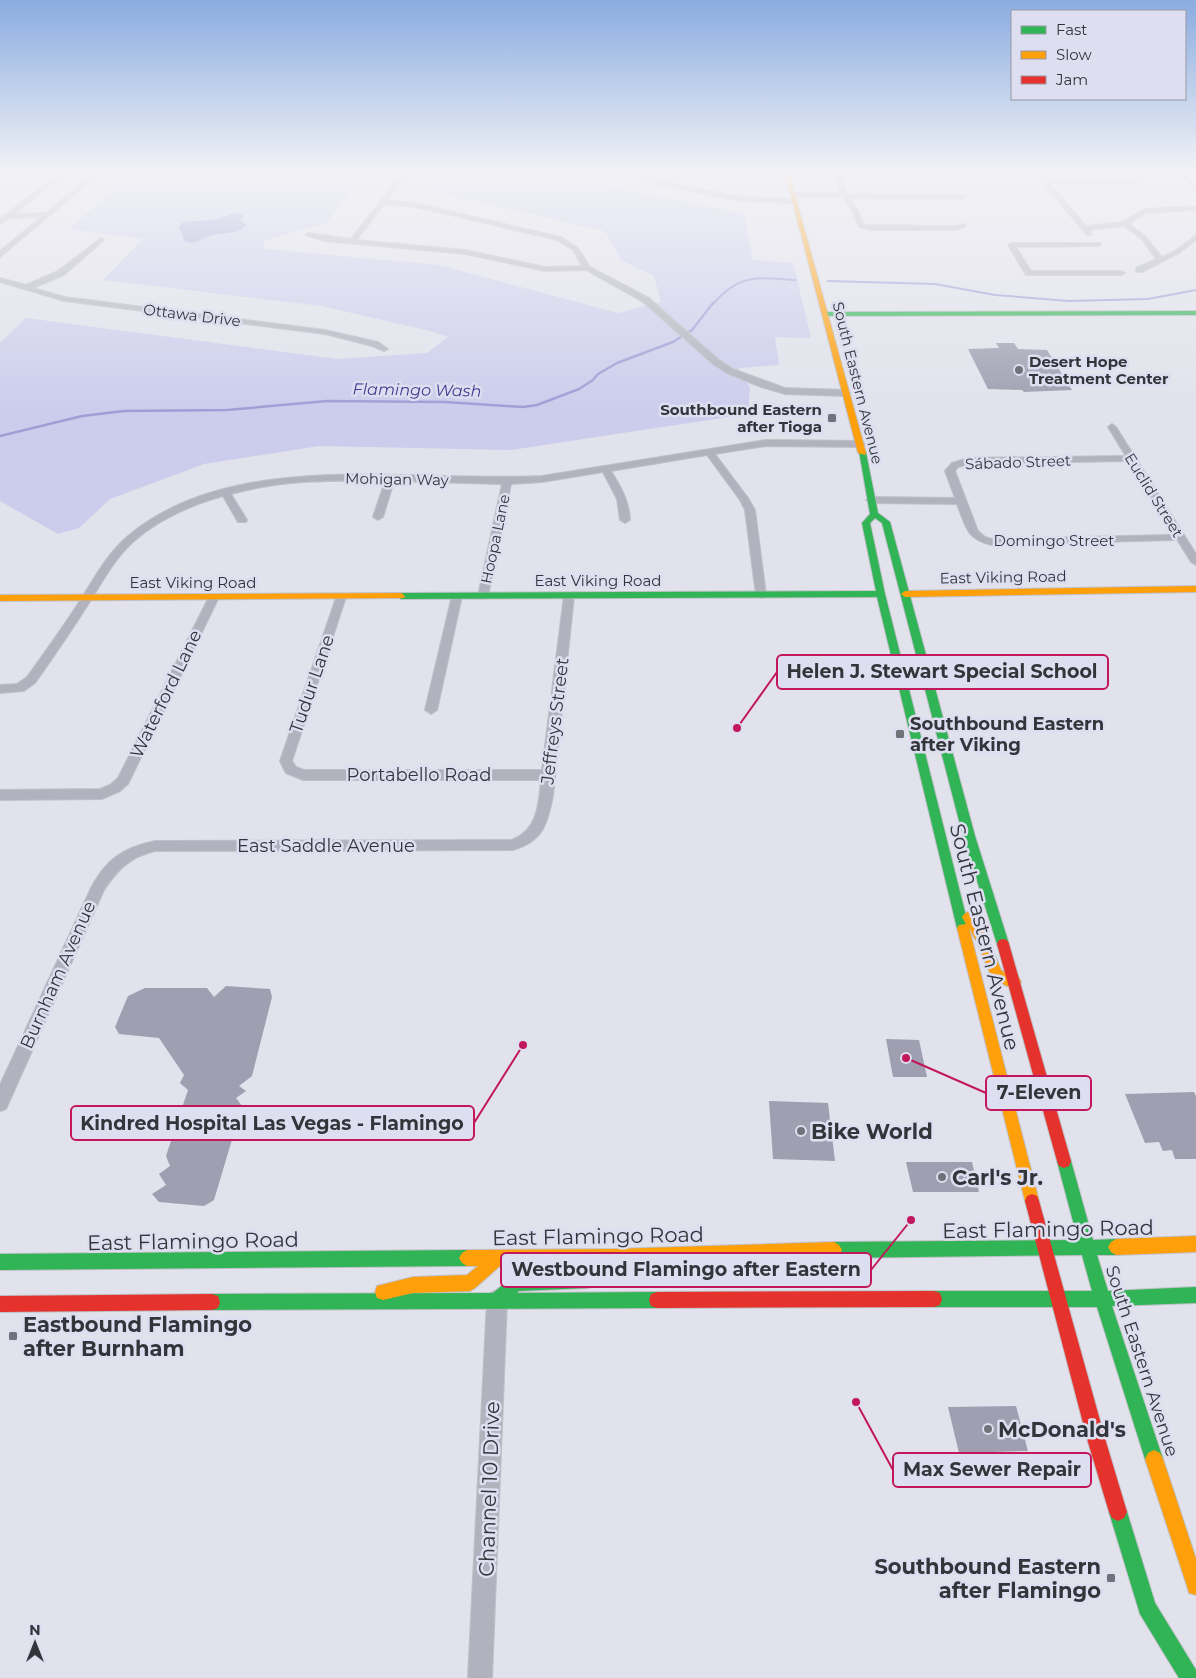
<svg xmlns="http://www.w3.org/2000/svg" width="1196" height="1678" font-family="Montserrat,sans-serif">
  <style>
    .green { fill: #cccdec }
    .water { fill: #9e9fd5 }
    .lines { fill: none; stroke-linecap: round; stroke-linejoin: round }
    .stream-far1 { stroke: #9e9fd5; stroke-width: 2 }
    .stream { stroke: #9e9fd5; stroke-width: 2.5 }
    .building { fill: #9f9fb1 }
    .street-casing { stroke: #bfc0c7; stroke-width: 2 }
    .fast-casing { stroke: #bfc0c7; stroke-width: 2 }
    .slow-casing { stroke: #bfc0c7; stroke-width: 2 }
    .jam-casing { stroke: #bfc0c7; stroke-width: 2 }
    .street { fill: #b2b2be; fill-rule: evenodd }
    .fast { fill: #30b455; fill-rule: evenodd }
    .slow { fill: #ff9f0a; fill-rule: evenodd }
    .jam { fill: #e5322d; fill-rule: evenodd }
    .poi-dot { fill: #717279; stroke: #dddeef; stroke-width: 2 }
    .labels { text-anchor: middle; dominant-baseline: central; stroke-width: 5; stroke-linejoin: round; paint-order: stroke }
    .far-street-label { font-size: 15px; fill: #34353b; stroke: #dddeef }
    .far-poi-label { font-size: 15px; font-weight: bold; fill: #34353b; stroke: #dddeef; text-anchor: start }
    .far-water-label { font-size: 16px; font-style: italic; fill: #423a92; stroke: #dddeef }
    .street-label { font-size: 18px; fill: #34353b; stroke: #dddeef }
    .poi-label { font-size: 18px; font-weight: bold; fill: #34353b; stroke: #dddeef; text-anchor: start }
    .near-street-label { font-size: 21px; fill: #34353b; stroke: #dddeef }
    .near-poi-label { font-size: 21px; font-weight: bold; fill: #34353b; stroke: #dddeef; text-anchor: start }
    .leader { fill: none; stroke: #c2185b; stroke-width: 2 }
    .callout-dot { fill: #c2185b; stroke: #dddeef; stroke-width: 2 }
    .callout { fill: #dddeef; stroke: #c2185b; stroke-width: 2 }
    .callout-label { font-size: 19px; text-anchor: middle; font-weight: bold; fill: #34353b }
  </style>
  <rect width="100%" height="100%" fill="#e1e2eb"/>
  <g class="green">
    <polygon points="133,173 368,173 327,222 270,239 265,241 263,247 265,249 439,265 618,313 661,302 654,276 621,260 605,231 441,194 415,173 546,173 744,214 753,260 793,263 811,338 775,337 779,365 738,368 750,387 748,414 511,450 319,446 204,464 110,499 79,528 58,534 0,501 0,343 26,318 337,359 427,353 448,337 430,331 321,306 103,280 143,239 69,229"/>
    <polygon points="678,173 738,173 740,185 683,174"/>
  </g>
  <polygon class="water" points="235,213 243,215 241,221 246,225 242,229 235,232 212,235 193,243 185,242 179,227 183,222 213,220"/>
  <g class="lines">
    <g class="stream-far1">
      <polyline points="828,281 935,284 995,295 1069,301 1148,299 1196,290"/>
      <path d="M712 305C740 272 758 278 796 280"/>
    </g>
    <polyline class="stream" points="0,436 82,416 124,411 227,410 327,401 445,402 523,407 537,405 579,389 593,380 598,374 617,363 673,342 692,330 713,303"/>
  </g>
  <g class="building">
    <polygon points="996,343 1014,343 1018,349 1047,350 1072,390 1024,392 1022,390 988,389 968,349 999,348"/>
    <polygon points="226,986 270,989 272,997 252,1076 239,1086 246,1091 236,1098 242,1106 214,1200 204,1206 159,1202 152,1194 166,1185 159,1174 170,1166 166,1156 188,1090 180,1083 184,1075 159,1038 119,1034 115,1027 128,996 145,988 207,988 214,997"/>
    <polygon points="886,1039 919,1040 927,1077 893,1077"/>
    <polygon points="1194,1092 1196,1096 1196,1159 1175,1159 1172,1150 1163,1151 1159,1142 1145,1143 1125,1094"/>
    <polygon points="769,1101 828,1103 835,1161 773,1159"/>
    <polygon points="906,1162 972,1162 979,1192 913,1192"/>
    <polygon points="1016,1406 1028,1451 959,1453 948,1407"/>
  </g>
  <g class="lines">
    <g class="street-casing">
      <g id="street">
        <polygon points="59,173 66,173 14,214 46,213 94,173 100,173 0,257 0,251 41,217 9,218 0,224 0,219"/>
        <polygon points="628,173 636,173 657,180 741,197 796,199 799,201 796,203 741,201 655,184"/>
        <polygon points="835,173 841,173 847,194 963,195 966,197 963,199 849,198 857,209 864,225 956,226 963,224 966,226 957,230 872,230 859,227 851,209 843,197 794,197 791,195 794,193 841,194"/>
        <polygon points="1035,173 1041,173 1046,179 1140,180 1138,183 1049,183 1086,226 1123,222 1144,209 1196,206 1196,210 1146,213 1129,224 1145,236 1162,257 1175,251 1196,235 1196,240 1179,253 1142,272 1136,272 1136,268 1156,259 1141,238 1124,226 1089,230 1092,234 1087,235"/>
        <polygon points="1178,173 1184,173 1196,184 1196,189"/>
        <path d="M405 176 410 177 399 184 387 200 415 203 561 237 578 248 590 267 649 298 719 360 733 369 785 388 846 390 850 393 846 396 785 394 761 387 727 373 713 364 643 302 586 270 545 271 465 254 325 241 305 235 308 233 351 239 395 182ZM384 204 415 207 557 240 573 250 582 266 545 267 465 250 357 240Z"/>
        <polygon points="101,238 104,240 103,241 64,275 33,288 65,297 325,330 378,342 388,349 384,351 372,346 325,334 64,301 0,282 0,278 26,285 58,271"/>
        <polygon points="1011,243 1100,243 1101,244 1098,246 1016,247 1031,271 1121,271 1125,273 1121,275 1026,275 1008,245"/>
        <polygon points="1112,424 1116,427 1196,554 1196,565 1191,562 1108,427"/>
        <path d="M766 440 860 441 865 444 860 447 766 446 715 454 748 498 755 510 766 595 765 597 761 598 756 595 745 510 740 500 707 455 611 471C621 487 629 501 630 520L625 523 620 520 617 499 603 472 542 482 511 484 488 596 483 599 478 596 502 484 394 481 383 517 378 520 373 517 385 481C333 480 281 480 231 494L247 520 246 522H238L223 496C191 505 159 519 134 541 114 559 103 581 89 603 72 630 54 656 35 683L24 691 0 693V685L17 684 27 677C45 652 64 626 81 599 95 577 107 554 128 536 234 447 414 483 542 476Z"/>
        <path d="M1122 456 1125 457V461L969 464 958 467 955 471 978 531 985 537 992 539 1170 535 1175 538 1174 540 992 545C966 539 966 527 957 504L871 503 866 500 871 497 955 498 945 471 952 463 968 458Z"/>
        <polygon points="457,593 462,596 437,710 431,714 425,710 452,596"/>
        <path d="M569 593 574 596 553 796C547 825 543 841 513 850L155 851C130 857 118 869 104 890L6 1109 0 1111V1085L91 888C106 859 123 848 155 841L512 840C538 830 539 803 541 780H303L286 773 280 761 337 595 341 594 346 597 292 761 296 767 304 770H542L564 596Z"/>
        <polygon points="214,594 219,597 128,784 120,791 102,799 0,800 0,790 100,789 110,785 118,778 209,597"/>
        <polygon points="497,1290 504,1293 507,1300 492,1678 468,1678 487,1300 490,1293"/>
      </g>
    </g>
    <g class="fast-casing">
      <g id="fast">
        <polygon points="1196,311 1196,315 825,316 822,314 825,312"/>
        <polygon points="859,451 866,453 878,513 890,522 975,836 1009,944 1007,948 1003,949 999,948 997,944 963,836 882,523 875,518 870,523 885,594 969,928 967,931 963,933 959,931 957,928 877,597 401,599 397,596 401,593 876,591 862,523 870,514"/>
        <polygon points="1064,1154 1069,1156 1071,1161 1093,1240 1116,1239 1121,1242 1124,1247 1121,1252 1116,1255 1097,1255 1108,1291 1196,1287 1196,1303 1112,1306 1163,1459 1160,1465 1154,1468 1148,1465 1145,1459 1097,1307 934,1307 928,1305 926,1299 928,1293 934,1291 1092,1291 1082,1255 834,1258 829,1255 826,1250 829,1245 834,1242 1078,1240 1057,1161 1059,1156"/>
        <path d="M614 1249 619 1252 622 1257C617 1268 599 1283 588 1288L519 1291 517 1293 657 1292 663 1294 665 1300 663 1306 657 1308 212 1310 206 1308 204 1302 206 1296 212 1294 493 1293 511 1278 516 1275 585 1272 609 1252Z"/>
        <polygon points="467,1250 472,1253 475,1258 472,1263 467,1266 0,1270 0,1254"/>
        <polygon points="1118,1503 1124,1506 1127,1512 1155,1603 1196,1670 1196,1678 1179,1678 1140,1614 1109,1512 1112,1506"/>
      </g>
    </g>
    <g class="slow-casing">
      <g id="slow">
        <polygon points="785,173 789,173 866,453 865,455 858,453"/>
        <polygon points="1196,586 1196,592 905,597 901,594 905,591"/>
        <polygon points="401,593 405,596 404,598 0,601 0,595"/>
        <polygon points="968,912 972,914 986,934 1001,970 1008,975 1019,978 1021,982 1019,986 1015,987 1007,986 992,978 977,942 969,928 1039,1201 1037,1206 1032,1208 1027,1206 1025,1201 957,928 959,925 966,924 962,917 964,914"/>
        <polygon points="1196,1236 1196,1252 1116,1255 1111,1252 1108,1247 1111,1242 1116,1239"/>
        <polygon points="834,1242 839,1245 842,1250 839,1255 834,1258 614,1265 501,1265 475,1288 470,1291 413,1293 383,1300 377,1298 375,1292 377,1286 413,1277 467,1275 478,1266 467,1266 462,1263 459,1258 462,1253 467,1250 614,1249"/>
        <polygon points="1154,1450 1160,1453 1163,1459 1196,1559 1196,1595 1189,1593 1187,1586 1145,1459 1148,1453"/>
      </g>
    </g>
    <g class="jam-casing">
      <g id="jam">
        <polygon points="1003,939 1007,940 1009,944 1071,1161 1069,1166 1064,1168 1059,1166 1057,1161 997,944 999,940"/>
        <polygon points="1032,1194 1037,1196 1039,1201 1106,1442 1127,1512 1124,1518 1118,1521 1112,1518 1109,1512 1088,1442 1025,1201 1027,1196"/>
        <polygon points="934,1291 940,1293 942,1299 940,1305 934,1307 657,1308 651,1306 649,1300 651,1294 657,1292"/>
        <polygon points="212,1294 218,1296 220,1302 218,1308 212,1310 0,1312 0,1296"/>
      </g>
    </g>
    <use href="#street" class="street"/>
    <use href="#fast" class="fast"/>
    <use href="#slow" class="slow"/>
    <use href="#jam" class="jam"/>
  </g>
  <linearGradient id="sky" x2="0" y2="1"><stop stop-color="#8aace0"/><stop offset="0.42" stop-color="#f2f2f6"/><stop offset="1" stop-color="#f2f2f6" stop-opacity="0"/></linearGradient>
  <rect width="1196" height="408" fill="url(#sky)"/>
  <g class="poi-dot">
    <circle cx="1019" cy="370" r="5"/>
    <rect x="827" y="413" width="10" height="10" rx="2.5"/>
    <rect x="895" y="729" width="10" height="10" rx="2.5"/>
    <circle cx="801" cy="1131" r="5"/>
    <circle cx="942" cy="1177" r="5"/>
    <rect x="8" y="1331" width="10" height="10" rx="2.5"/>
    <circle cx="988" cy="1429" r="5"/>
    <rect x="1106" y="1573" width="10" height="10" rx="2.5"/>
  </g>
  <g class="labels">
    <g class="far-street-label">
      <text transform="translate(192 315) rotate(7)">Ottawa Drive</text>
      <text transform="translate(858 383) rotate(76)">South Eastern Avenue</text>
      <text transform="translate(1018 462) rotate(-2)">Sábado Street</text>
      <text transform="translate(397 479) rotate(1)">Mohigan Way</text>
      <text transform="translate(1154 495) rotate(58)">Euclid Street</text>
      <text transform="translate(495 539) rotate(-78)">Hoopa Lane</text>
      <text x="1054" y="540">Domingo Street</text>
      <text transform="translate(1003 577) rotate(-1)">East Viking Road</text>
      <text x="598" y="580">East Viking Road</text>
      <text x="193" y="582">East Viking Road</text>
    </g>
    <g class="far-poi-label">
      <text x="1029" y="361">Desert Hope<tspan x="1029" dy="17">Treatment Center</tspan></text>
      <text x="822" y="409" text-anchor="end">Southbound Eastern<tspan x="822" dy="17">after Tioga</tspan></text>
    </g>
    <g class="far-water-label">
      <text transform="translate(417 390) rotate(1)">Flamingo Wash</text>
    </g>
    <g class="street-label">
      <text transform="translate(312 684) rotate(-71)">Tudur Lane</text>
      <text transform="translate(166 694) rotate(-64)">Waterford Lane</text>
      <text transform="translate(555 721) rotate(-83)">Jeffreys Street</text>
      <text x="419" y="775">Portabello Road</text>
      <text x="326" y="846">East Saddle Avenue</text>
      <text transform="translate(58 975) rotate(-66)">Burnham Avenue</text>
      <text transform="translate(1142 1361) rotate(72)">South Eastern Avenue</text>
    </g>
    <g class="poi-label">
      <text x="910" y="724">Southbound Eastern<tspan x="910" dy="21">after Viking</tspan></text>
    </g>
    <g class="near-street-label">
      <text transform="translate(985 937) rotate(76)">South Eastern Avenue</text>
      <text transform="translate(1048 1229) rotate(-1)">East Flamingo Road</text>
      <text transform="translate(598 1236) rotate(-1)">East Flamingo Road</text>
      <text transform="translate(193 1241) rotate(-1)">East Flamingo Road</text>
      <text transform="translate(489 1489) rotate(-88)">Channel 10 Drive</text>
    </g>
    <g class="near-poi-label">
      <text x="811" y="1131">Bike World</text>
      <text x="952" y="1177">Carl's Jr.</text>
      <text x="23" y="1324">Eastbound Flamingo<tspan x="23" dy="24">after Burnham</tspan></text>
      <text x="998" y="1429">McDonald's</text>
      <text x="1101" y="1566" text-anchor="end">Southbound Eastern<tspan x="1101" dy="24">after Flamingo</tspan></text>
    </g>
  </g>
  <path class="leader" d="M737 728L777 672M906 1058L986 1093M523 1045L474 1123M911 1220L871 1270M856 1402L893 1470"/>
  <g class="callout-dot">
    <circle cx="737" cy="728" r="5"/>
    <circle cx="906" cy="1058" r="5"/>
    <circle cx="523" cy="1045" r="5"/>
    <circle cx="911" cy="1220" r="5"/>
    <circle cx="856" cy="1402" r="5"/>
  </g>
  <g class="callout">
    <rect x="777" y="655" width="331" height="34" rx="5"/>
    <rect x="986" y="1076" width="105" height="34" rx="5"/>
    <rect x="71" y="1106" width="403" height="34" rx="5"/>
    <rect x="501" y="1253" width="370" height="34" rx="5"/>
    <rect x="893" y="1453" width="198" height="34" rx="5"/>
  </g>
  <g class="callout-label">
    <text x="942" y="678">Helen J. Stewart Special School</text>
    <text x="1039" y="1099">7-Eleven</text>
    <text x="272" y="1130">Kindred Hospital Las Vegas - Flamingo</text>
    <text x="686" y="1276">Westbound Flamingo after Eastern</text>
    <text x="992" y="1476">Max Sewer Repair</text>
  </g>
  <rect x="1011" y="10" width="175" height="90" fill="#dddeef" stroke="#999aa7"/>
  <rect x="1021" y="26" width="25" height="8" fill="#30b455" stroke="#999aa7"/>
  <text x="1056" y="35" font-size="15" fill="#34353b">Fast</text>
  <rect x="1021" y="51" width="25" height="8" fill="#ff9f0a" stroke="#999aa7"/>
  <text x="1056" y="60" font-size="15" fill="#34353b">Slow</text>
  <rect x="1021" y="76" width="25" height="8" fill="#e5322d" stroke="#999aa7"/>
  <text x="1056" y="85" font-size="15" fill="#34353b">Jam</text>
  <g transform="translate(35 1643)" stroke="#dddeef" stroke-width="4" paint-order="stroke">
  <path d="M0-4L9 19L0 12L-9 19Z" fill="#34353b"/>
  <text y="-8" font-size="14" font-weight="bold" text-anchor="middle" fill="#34353b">N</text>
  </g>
</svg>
